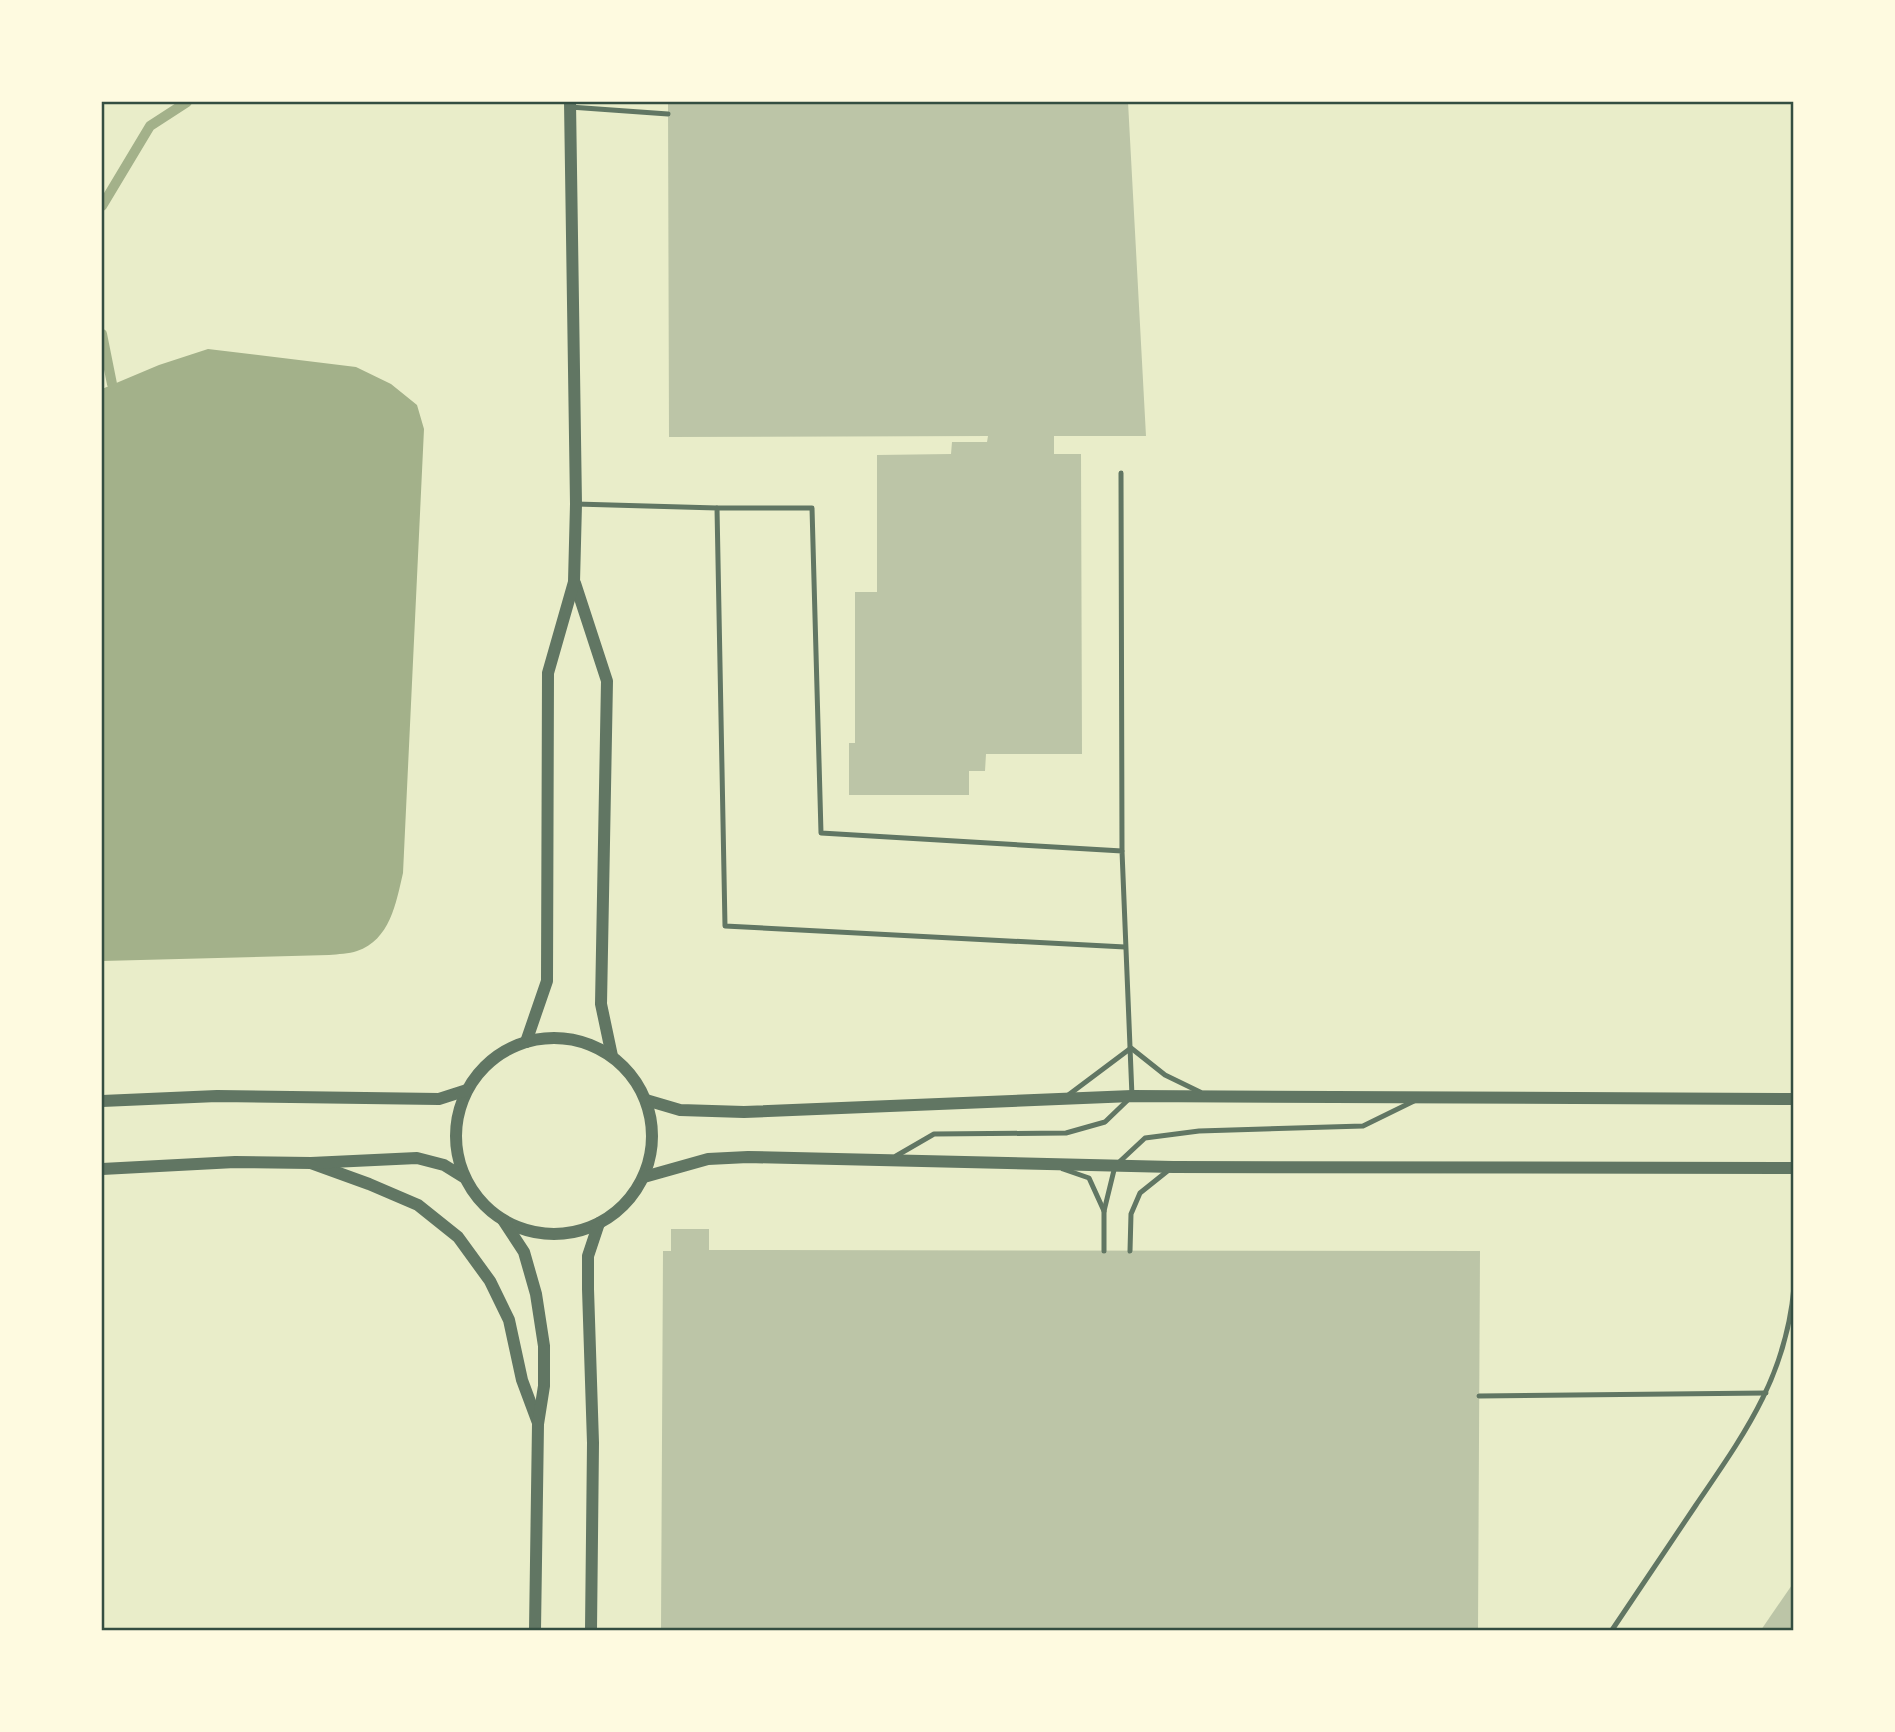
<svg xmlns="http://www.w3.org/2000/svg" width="1895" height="1732" font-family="'DejaVu Sans',sans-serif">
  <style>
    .water { fill: #a3b18a }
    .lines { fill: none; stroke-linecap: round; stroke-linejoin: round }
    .stream { stroke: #a3b18a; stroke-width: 10 }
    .building { fill: #bcc5a7 }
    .service { stroke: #617663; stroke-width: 5 }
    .tertiary { stroke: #617663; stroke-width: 12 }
    .neatline { fill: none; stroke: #344e41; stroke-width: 2.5 }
  </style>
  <rect width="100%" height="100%" fill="#e9edc9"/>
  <path class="water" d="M208 349 356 367 391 384 417 405 424 429 403 873C396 903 390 940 357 951 349 954 338 954 329 955L102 961V389L159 365Z"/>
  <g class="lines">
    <g class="stream">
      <polyline points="102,206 150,126 187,102"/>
      <polyline points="102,334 112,384"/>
    </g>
  </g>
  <g class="building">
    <polygon points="668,102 1128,102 1146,436 1054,436 1054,454 1081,454 1082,754 986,754 985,771 969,771 969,795 849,795 849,743 855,743 855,592 877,592 877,455 951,454 952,442 987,442 988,436 669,437"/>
    <polygon points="671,1229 709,1229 709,1250 1480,1251 1478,1630 661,1630 663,1251 671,1251"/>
    <polygon points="1794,1582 1794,1630 1761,1630"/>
  </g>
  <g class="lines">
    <g class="service">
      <polyline points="570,107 668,114"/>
      <polyline points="1121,473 1122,851"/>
      <polyline points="576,504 717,508 725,926 1125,947"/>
      <polyline points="717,508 812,508 821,833 1122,851 1132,1096 1105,1122 1066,1133 934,1134 896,1156"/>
      <polyline points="1067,1096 1131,1048 1165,1075 1200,1092"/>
      <polyline points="1063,1169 1089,1178 1104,1211"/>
      <polyline points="1104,1251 1104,1211 1115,1166 1145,1138 1199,1131 1363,1126 1414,1101"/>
      <polyline points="1130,1251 1131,1214 1140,1193 1170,1169"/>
      <polyline points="1479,1396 1766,1393"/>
      <path d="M1612 1630C1640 1589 1668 1547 1696 1505 1745 1433 1786 1377 1794 1287"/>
    </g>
    <g class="tertiary">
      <polyline points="575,583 607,681 601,1004 612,1056"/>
      <circle cx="554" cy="1136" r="98"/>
      <polyline points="526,1042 547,981 548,673 574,582 576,504 570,102"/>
      <polyline points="646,1100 680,1110 744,1112 1132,1096 1794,1099"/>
      <polyline points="102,1101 217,1096 439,1099 467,1090"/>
      <polyline points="311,1163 369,1184 418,1205 458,1237 490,1281 509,1320 522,1380 538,1423"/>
      <polyline points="102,1169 235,1162 311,1163 417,1158 444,1165 465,1178"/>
      <polyline points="644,1177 708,1159 748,1157 1173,1167 1794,1168"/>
      <polyline points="503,1220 524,1252 536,1294 544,1346 544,1386 538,1424 535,1630"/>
      <polyline points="591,1630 593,1443 588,1289 588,1256 599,1223"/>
    </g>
  </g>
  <rect width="1895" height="1732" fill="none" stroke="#fefae0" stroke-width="206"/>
  <rect x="103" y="103" width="1689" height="1526" class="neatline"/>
</svg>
